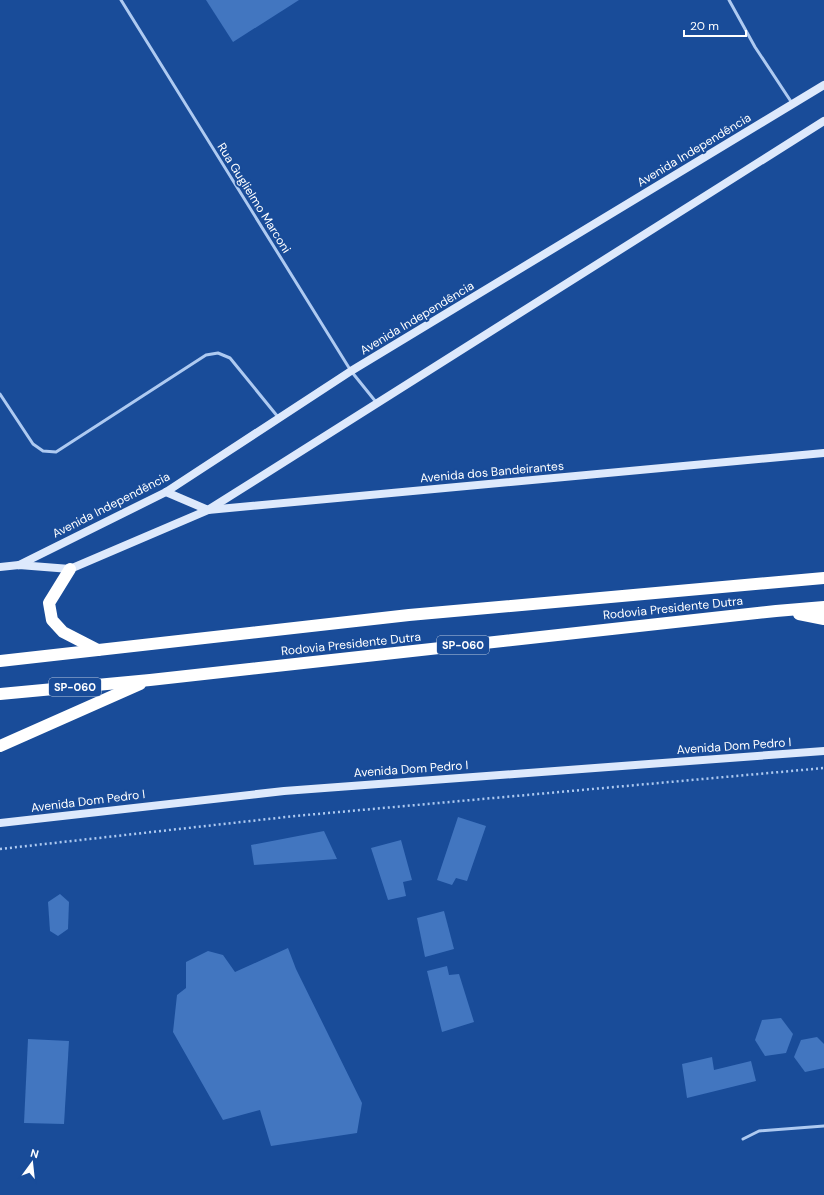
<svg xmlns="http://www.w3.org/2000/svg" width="824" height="1195" font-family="'DM Sans',sans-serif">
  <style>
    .building { fill: #4276c0 }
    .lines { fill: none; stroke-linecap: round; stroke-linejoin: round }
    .path { stroke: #aecaf1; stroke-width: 2.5; stroke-dasharray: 2 3; stroke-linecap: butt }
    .service { stroke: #aecaf1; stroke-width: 3 }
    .secondary { stroke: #dde9fc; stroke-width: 8 }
    .motorway { stroke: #fff; stroke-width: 12 }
    .labels { text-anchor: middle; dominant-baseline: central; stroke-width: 4; stroke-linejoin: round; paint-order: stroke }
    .shield { fill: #194c99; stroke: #bac9e0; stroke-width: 1 }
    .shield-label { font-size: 11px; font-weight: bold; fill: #fff }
    .street-label { font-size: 12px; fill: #fff; stroke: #194c99 }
  </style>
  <rect width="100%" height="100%" fill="#194c99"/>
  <g class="building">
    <polygon points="206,0 299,0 233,42"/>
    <polygon points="458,817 486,826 467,881 456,878 452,885 437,880"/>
    <polygon points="324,831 337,859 254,865 251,845"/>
    <polygon points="401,840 412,880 403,882 406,896 388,900 371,848"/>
    <polygon points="60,894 69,902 68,929 58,936 50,931 48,902"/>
    <polygon points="444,911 454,949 425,957 417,918"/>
    <polygon points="288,948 296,969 362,1103 357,1133 271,1146 260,1110 223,1120 173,1032 177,995 186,988 186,962 208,951 223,955 235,972"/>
    <polygon points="447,966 449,975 459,974 474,1022 442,1032 427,971"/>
    <polygon points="781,1018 793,1034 786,1053 765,1056 755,1040 762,1020"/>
    <polygon points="817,1037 824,1044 824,1068 805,1072 794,1057 801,1040"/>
    <polygon points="28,1039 69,1041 64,1124 24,1123"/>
    <polygon points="712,1057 714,1070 751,1061 756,1081 687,1098 682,1064"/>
  </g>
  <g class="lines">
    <polyline class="path" points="0,849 295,816 824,768"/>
    <g class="service">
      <polyline points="121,0 351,371 376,402"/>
      <polyline points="729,0 755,47 792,103"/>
      <polyline points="0,394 33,444 43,451 56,452 206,355 218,353 230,358 278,417"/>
      <polyline points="743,1139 759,1131 824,1126"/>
    </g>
    <g class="secondary">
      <polyline points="166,492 208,510 824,453"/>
      <polyline points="19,565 166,492 351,371 824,85"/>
      <polyline points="0,567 19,565 70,569 208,510 824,121"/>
      <polyline points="0,823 284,791 824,751"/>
    </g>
    <g class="motorway">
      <polyline points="70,569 49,603 52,620 63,632 98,650"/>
      <polyline points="799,614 824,619"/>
      <polyline points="0,661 409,615 824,578"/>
      <polyline points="0,694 150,680 776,611 824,607"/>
      <polyline points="0,746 140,684"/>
    </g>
  </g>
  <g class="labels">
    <g class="shield">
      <rect x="437" y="636" width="52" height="18" rx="3"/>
      <rect x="49" y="678" width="52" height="18" rx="3"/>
    </g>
    <g class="shield-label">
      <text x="463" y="645">SP-060</text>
      <text x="75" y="687">SP-060</text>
    </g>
    <g class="street-label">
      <text transform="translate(694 150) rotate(-31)">Avenida Independência</text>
      <text transform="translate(254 198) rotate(58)">Rua Guglielmo Marconi</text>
      <text transform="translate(417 318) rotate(-31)">Avenida Independência</text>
      <text transform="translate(492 472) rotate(-5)">Avenida dos Bandeirantes</text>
      <text transform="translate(111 505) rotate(-27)">Avenida Independência</text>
      <text transform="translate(673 608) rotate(-6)">Rodovia Presidente Dutra</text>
      <text transform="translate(351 644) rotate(-6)">Rodovia Presidente Dutra</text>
      <text transform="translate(734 746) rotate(-4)">Avenida Dom Pedro I</text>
      <text transform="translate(411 769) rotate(-4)">Avenida Dom Pedro I</text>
      <text transform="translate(88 801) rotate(-7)">Avenida Dom Pedro I</text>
    </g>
  </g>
  <g transform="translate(32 1163) rotate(15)" stroke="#194c99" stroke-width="3" paint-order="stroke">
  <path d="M0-3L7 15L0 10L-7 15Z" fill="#ffffff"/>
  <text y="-6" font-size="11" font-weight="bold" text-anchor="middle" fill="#ffffff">N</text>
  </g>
  <path d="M684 30v6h62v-6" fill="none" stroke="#ffffff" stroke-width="2"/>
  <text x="690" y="30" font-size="12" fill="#ffffff" stroke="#194c99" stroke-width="3" paint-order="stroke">20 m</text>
</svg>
